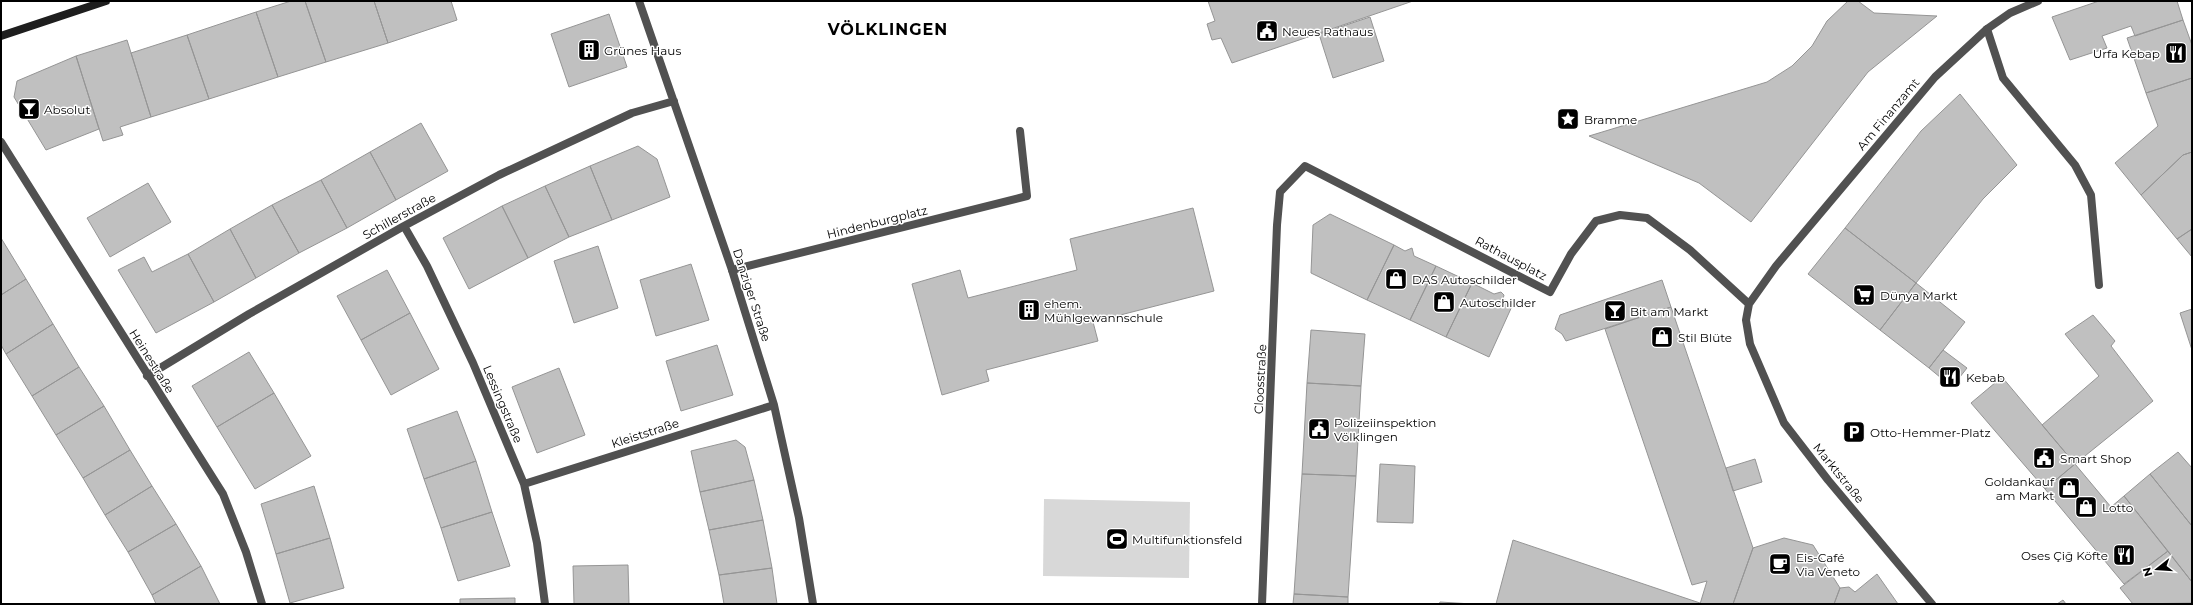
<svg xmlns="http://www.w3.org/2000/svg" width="2193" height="605" font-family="Montserrat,sans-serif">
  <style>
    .green { fill: #d8d8d8 }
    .building { fill: #c0c0c0; stroke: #959595 }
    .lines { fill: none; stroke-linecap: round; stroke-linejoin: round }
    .service { stroke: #515151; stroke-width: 8 }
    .minor { stroke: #515151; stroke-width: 8 }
    .secondary { stroke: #1e1e1e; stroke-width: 8 }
    .labels { text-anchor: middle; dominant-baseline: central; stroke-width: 3; stroke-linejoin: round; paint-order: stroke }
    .poi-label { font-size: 12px; fill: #000; stroke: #fff; text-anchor: start }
    .street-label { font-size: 12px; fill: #000; stroke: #fff }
    .district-label { font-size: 16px; font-weight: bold; letter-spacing: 1px; fill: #000; stroke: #fff }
  </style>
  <rect width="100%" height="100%" fill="#fff"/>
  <!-- green -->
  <path class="green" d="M1044,499l146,3 -1,76 -146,-2z"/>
  <!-- building -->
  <path class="building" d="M291,1h14l21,61 -48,15 -22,-65z
    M305,1h69l14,42 -62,19z
    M374,1h77l6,19 -69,23z
    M1208,1h205l-181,62 -11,-25 -9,2 -5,-16 8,-3z
    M1848,1h10l16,12 63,3 -69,56 -117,150 -52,-39 -110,-47 178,-54 25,-16 20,-20 15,-25z
    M2099,1h78l6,19 -48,16 -4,-10 -29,10 5,12 -37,12 -18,-43z
    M256,12l22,65 -69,22 -22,-64z
    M609,14l18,53 -58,20 -18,-53z
    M1370,17l14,44 -51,17 -14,-44z
    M2183,20l9,25v33l-46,15 -19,-55z
    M187,35l22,64 -58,18 -20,-64z
    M127,40l24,77 -31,10 3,8 -20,6 -27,-85z
    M76,56l23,73 -53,21 -32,-53 3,-16z
    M2192,78v74l-9,3 -42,40 -26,-32 43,-37 -12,-33z
    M1960,94l57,71 -34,34 -67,84 -71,-55 76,-97z
    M421,123l27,48 -52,29 -26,-48z
    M638,146l19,13 13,38 -58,23 -22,-54z
    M370,152l26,48 -49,28 -26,-48z
    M2192,152v77l-15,10 -36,-44 42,-40z
    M590,166l22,54 -43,17 -24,-51z
    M321,180l26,48 -48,25 -27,-48z
    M148,183l23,39 -61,35 -23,-39z
    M545,186l24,51 -41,21 -26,-52z
    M272,205l27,48 -43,25 -26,-49z
    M502,206l26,52 -59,31 -26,-51z
    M1193,208l21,83 -121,31 5,19 -112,29 3,11 -47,14 -30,-111 48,-14 8,28 109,-28 -7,-31z
    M1330,214l64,31 -27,55 -56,-27 2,-48z
    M1845,228l71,55 -36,47 -72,-56z
    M230,229l26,49 -42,24 -26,-48z
    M2192,229v28l-15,-18z
    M1,238l25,41 -25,16z
    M1394,245l11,6 7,-3 2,8 22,10 -26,54 -43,-20z
    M598,246l20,62 -44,15 -20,-62z
    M188,254l26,48 -58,31 -38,-63 26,-13 8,15z
    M691,264l18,56 -53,16 -16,-56z
    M1436,266l36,17 -26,54 -36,-17z
    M387,270l23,43 -49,27 -24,-44z
    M26,279l27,45 -47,30 -5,-9v-50z
    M1662,280l9,27 -105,34 -4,-7 -7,-5 5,-14z
    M1472,283l22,11 7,-2 3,3 -1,4 10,5 -24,53 -43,-20z
    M1916,283l49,39 -36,46 -49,-38z
    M1671,307l82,241 -20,56h-33l7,-23 -15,4 -87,-256z
    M2192,309v41l-12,-37z
    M410,313l29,56 -48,26 -30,-55z
    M2093,315l22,26 -4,5 42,55 -78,63 -33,-39 57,-49 -34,-42z
    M53,324l26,43 -47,29 -26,-42z
    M1311,330l54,4 -4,52 -54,-3z
    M717,345l16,50 -52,16 -15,-50z
    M1943,350l24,18 -15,19 -23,-19z
    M249,352l25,41 -57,34 -25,-41z
    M79,367l25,39 -48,29 -24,-39z
    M559,368l26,67 -48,18 -25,-66z
    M2002,377l73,87 -30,25 -74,-86z
    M1307,383l54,3 -5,90 -54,-2z
    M274,393l37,63 -56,33 -38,-62z
    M104,406l26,44 -47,28 -27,-43z
    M457,411l19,50 -52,18 -17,-50z
    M736,440l9,7 9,33 -54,12 -9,-41z
    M130,450l22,36 -47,29 -22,-37z
    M2178,452l14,16v58l-42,-52z
    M1755,459l7,23 -29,9 -7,-23z
    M476,461l16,51 -51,16 -17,-49z
    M1380,464l35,2 -2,57 -36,-1z
    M2075,464l36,43 13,-11 44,55 -44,33 -79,-95z
    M1302,474l54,2 -8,121 -54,-3z
    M2150,474l42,52v56l-68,-86z
    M754,480l9,40 -54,10 -9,-38z
    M152,486l24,38 -48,28 -23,-37z
    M314,486l16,52 -54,16 -15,-50z
    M492,512l18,54 -52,15 -17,-53z
    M763,520l9,48 -53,7 -10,-45z
    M176,524l25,42 -49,29 -24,-43z
    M330,538l14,50 -54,15 -14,-49z
    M1784,538l29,7 27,43 -6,16h-101l20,-56z
    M1513,540l187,63v1h-204z
    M2168,551l24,31v21l-59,1 -13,-16z
    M628,565l1,39h-55l-1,-38z
    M201,566l19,38h-64l-4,-9z
    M772,568l5,36h-53l-5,-29z
    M1877,574l21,30h-64l6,-16 9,-1 6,5z
    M1294,594l54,3v7h-55z
    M515,598v6h-55v-5z
    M2063,600l3,4h-9z
    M1440,602l32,2h-33z"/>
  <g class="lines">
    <!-- service -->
    <path class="service" d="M1987,29l16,49 72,87 16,30 8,90
      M732,270l295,-74 -7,-65"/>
    <!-- minor -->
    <path class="minor" d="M639,1l93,269 42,135 25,113 14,86
      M1,142l222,352 23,58 16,52
      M404,226l23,40 46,97 51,121 13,59 8,61
      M147,376l102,-62 155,-88 95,-51 133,-62 42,-12
      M524,484l250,-79
      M1262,604l15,-379 3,-33 25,-26 245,126 21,-38 25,-33 24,-6 27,3 43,32 59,54
      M1932,604l-104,-124 -44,-57 -34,-79 -4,-24 3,-16 27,-38 159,-189 52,-48 23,-16 28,-12"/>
    <!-- secondary -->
    <path class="secondary" d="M1,36l105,-35"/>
  </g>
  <!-- icons -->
  <defs>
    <g id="civic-square" transform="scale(1.15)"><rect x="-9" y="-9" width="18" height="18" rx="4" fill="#000" stroke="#fff"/><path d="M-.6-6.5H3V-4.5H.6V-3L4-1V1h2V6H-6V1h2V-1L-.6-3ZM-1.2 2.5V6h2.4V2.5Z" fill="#fff"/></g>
    <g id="building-square" transform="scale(1.15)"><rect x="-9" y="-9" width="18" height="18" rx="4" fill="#000" stroke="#fff"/><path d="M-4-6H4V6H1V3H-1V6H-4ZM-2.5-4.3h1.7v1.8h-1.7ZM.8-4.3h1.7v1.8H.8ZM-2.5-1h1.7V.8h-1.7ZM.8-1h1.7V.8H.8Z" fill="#fff"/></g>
    <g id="restaurant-square" transform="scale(1.15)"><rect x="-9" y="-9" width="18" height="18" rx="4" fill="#000" stroke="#fff"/><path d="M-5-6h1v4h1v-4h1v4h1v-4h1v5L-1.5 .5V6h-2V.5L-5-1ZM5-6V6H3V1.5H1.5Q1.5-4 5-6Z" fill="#fff"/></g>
    <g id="bar-square" transform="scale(1.15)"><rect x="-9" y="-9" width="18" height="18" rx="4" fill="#000" stroke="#fff"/><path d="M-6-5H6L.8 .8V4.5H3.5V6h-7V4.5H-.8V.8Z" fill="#fff"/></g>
    <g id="sight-square" transform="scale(1.15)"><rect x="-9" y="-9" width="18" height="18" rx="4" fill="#000" stroke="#fff"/><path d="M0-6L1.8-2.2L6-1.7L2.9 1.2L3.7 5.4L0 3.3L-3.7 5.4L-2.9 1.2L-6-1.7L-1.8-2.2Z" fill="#fff"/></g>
    <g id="shop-square" transform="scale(1.15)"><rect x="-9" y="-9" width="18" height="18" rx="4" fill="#000" stroke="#fff"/><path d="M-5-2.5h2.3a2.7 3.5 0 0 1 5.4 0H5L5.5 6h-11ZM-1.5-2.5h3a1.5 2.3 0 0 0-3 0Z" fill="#fff"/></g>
    <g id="supermarket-square" transform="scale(1.15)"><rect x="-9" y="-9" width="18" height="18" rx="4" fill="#000" stroke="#fff"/><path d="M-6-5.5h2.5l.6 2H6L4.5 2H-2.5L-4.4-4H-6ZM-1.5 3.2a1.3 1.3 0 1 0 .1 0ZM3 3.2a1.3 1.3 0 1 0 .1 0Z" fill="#fff"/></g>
    <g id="parking-square" transform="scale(1.15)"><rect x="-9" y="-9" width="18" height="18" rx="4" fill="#000" stroke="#fff"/><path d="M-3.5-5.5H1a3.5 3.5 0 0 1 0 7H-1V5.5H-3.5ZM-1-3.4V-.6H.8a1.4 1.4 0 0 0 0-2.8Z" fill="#fff"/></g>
    <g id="stadium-square" transform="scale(1.15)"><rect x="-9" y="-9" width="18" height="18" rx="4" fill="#000" stroke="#fff"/><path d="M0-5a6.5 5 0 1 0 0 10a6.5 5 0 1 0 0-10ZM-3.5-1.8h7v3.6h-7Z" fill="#fff"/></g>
    <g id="cafe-square" transform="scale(1.15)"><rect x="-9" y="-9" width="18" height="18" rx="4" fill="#000" stroke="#fff"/><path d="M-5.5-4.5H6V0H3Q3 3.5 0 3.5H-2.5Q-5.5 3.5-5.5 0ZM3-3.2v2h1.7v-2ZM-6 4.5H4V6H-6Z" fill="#fff"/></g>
  </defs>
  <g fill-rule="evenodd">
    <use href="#civic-square" x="1267" y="31"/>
    <use href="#building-square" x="589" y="50"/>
    <use href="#restaurant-square" x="2176" y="53"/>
    <use href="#bar-square" x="29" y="109"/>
    <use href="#sight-square" x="1568" y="119"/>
    <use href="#shop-square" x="1396" y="279"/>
    <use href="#supermarket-square" x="1864" y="295"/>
    <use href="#shop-square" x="1444" y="302"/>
    <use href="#building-square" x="1029" y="310"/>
    <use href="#bar-square" x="1615" y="311"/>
    <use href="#shop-square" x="1662" y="337"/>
    <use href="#restaurant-square" x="1950" y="377"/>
    <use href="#civic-square" x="1319" y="429"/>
    <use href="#parking-square" x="1854" y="432"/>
    <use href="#civic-square" x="2044" y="458"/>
    <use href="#shop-square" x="2069" y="488"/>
    <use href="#shop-square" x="2086" y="507"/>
    <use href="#stadium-square" x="1117" y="539"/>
    <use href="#restaurant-square" x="2124" y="555"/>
    <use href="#cafe-square" x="1780" y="564"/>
  </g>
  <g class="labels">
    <!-- poi labels -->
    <g class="poi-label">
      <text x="1282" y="31">Neues Rathaus</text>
      <text x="604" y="50">Grünes Haus</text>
      <text x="2160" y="53" text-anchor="end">Urfa Kebap</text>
      <text x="44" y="109">Absolut</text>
      <text x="1584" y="119">Bramme</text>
      <text x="1412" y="279">DAS Autoschilder</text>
      <text x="1880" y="295">Dünya Markt</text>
      <text x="1460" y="302">Autoschilder</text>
      <text x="1044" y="303">ehem.<tspan x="1044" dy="14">Mühlgewannschule</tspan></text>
      <text x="1630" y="311">Bit am Markt</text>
      <text x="1678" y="337">Stil Blüte</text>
      <text x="1966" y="377">Kebab</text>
      <text x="1334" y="422">Polizeiinspektion<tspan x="1334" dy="14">Völklingen</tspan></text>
      <text x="1870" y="432">Otto-Hemmer-Platz</text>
      <text x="2060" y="458">Smart Shop</text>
      <text x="2054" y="481" text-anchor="end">Goldankauf<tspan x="2054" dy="14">am Markt</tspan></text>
      <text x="2102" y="507">Lotto</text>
      <text x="1132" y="539">Multifunktionsfeld</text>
      <text x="2108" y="555" text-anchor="end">Oses Çiğ Köfte</text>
      <text x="1796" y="557">Eis-Café<tspan x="1796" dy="14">Via Veneto</tspan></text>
    </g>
    <!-- street labels -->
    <g class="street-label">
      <text transform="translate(1888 114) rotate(-50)">Am Finanzamt</text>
      <text transform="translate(399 216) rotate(-29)">Schillerstraße</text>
      <text transform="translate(877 222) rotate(-14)">Hindenburgplatz</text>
      <text transform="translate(1511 258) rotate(28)">Rathausplatz</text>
      <text transform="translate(752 295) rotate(72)">Danziger Straße</text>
      <text transform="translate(152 361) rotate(58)">Heinestraße</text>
      <text transform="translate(1260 379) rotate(-87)">Cloosstraße</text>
      <text transform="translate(503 404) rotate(67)">Lessingstraße</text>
      <text transform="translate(645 433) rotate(-18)">Kleiststraße</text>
      <text transform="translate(1839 473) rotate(51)">Marktstraße</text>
    </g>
    <!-- district labels -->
    <g class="district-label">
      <text x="888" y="29">VÖLKLINGEN</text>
    </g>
  </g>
  <!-- border -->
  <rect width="2193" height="605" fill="none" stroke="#000000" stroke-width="4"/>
  <!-- north arrow -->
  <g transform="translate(2157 569) rotate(253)" stroke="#ffffff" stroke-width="3" paint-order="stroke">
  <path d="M0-3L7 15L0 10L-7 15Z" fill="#000000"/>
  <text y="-6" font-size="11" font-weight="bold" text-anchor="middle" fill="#000000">N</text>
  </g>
</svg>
